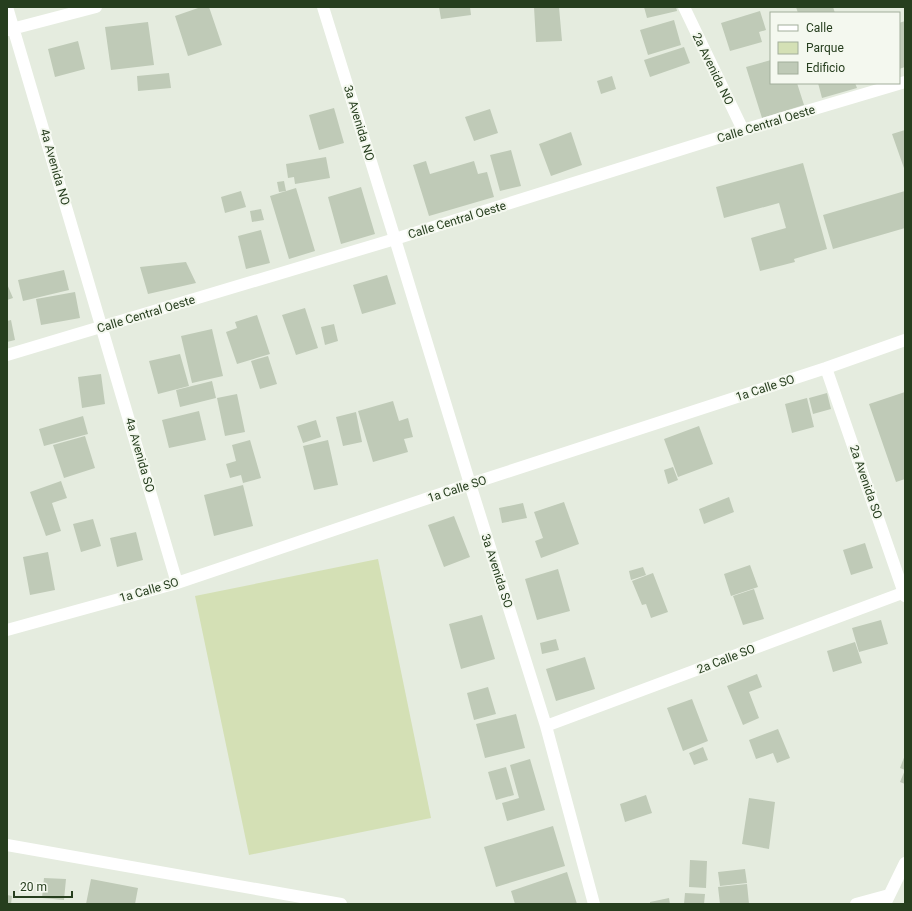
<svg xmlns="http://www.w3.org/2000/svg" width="912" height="911" font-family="Roboto,sans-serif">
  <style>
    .green { fill: #d4e0b5 }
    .building { fill: #bfcab7 }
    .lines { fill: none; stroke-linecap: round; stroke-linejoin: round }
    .minor { stroke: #fff; stroke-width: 12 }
    .labels { text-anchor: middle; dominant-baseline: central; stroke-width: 4; stroke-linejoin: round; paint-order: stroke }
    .street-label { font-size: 12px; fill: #263e1e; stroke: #f4f8ef }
  </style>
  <rect width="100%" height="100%" fill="#e5ecdf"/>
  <!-- green -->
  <path class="green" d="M378,559l53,259 -182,37 -54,-259z"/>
  <!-- building -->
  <path class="building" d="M201,7h8l13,38 -34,11 -13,-40z
    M439,7h31l1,8 -30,4z
    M534,7h25l3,34 -26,1z
    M644,7h32l1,4 -30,7z
    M796,7h37l2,6h-37z
    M760,11l6,19 -7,2 3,10 -32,9 -9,-28z
    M674,20l7,25 -33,10 -8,-25z
    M905,21v46l-6,2v-46z
    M148,22l6,43 -43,5 -6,-43z
    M78,41l7,28 -30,8 -7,-28z
    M684,47l6,16 -40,14 -6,-17z
    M771,60v23h26l7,22 -42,13 -16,-51z
    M169,73l2,15 -33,3 -1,-15z
    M612,76l4,13 -15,5 -4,-13z
    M818,83h37l2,5 -35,10z
    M334,108l10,35 -25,7 -10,-35z
    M490,109l8,24 -24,8 -9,-24z
    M905,130v41l-13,-37z
    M571,132l11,33 -31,11 -12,-32z
    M511,150l10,36 -21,5 -10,-36z
    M326,157l4,21 -35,6 -1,-7 -6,1 -2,-14z
    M426,161l4,13 44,-13 4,13 9,-2 7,25 -65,19 -16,-51z
    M803,163l24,86 -33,10 1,3 -35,9 -9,-33 35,-10 -7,-25 -55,15 -8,-31z
    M284,181l2,10 -7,1 -2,-10z
    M361,187l14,47 -34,10 -13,-47z
    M296,188l19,63 -26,8 -19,-63z
    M241,191l5,16 -21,6 -4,-16z
    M905,191v37l-72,21 -10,-34z
    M261,209l3,11 -12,2 -2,-11z
    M261,230l9,33 -24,6 -8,-33z
    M186,262l10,21 -48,11 -8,-27z
    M64,270l5,20 -46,11 -5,-21z
    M387,275l9,29 -34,10 -9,-29z
    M7,284l6,14 -6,2z
    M75,292l5,26 -39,7 -5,-26z
    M305,308l13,40 -22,7 -14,-40z
    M257,315l13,39 -33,10 -11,-32 11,-4 -2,-6z
    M11,320l4,20 -8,2v-21z
    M334,324l4,17 -13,4 -4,-18z
    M212,329l11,47 -31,7 -11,-47z
    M180,354l9,32 -31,8 -9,-33z
    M268,356l9,28 -17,5 -9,-28z
    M101,374l4,30 -23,4 -4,-31z
    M212,381l4,17 -36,9 -4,-17z
    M905,392v87l-9,3 -27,-78z
    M827,393l4,16 -18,5 -4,-16z
    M237,394l8,38 -20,4 -8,-38z
    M807,398l7,29 -22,6 -7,-29z
    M393,401l6,20 9,-3 5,19 -9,2 4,13 -35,10 -15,-51z
    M199,411l7,29 -37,8 -7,-28z
    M356,412l6,30 -19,4 -7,-29z
    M83,416l5,18 -44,12 -5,-17z
    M316,420l5,17 -18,6 -6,-17z
    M699,426l14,38 -35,13 -14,-38z
    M85,436l10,32 -31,10 -11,-33z
    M250,440l11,38 -18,5 -2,-8 -11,3 -4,-14 10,-3 -4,-16z
    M328,440l10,45 -24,5 -11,-44z
    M673,467l5,13 -10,4 -4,-14z
    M61,481l6,17 -15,5 9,28 -15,5 -16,-44z
    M243,485l10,41 -39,10 -10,-41z
    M729,497l5,15 -30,12 -5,-15z
    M564,502l15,42 -38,14 -6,-17 8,-3 -9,-26z
    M523,503l4,15 -25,5 -3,-15z
    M454,516l16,41 -26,10 -16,-42z
    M93,519l8,27 -20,6 -8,-28z
    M136,532l7,28 -26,7 -7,-29z
    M865,543l8,25 -22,7 -8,-25z
    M48,552l7,38 -25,5 -7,-38z
    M750,565l8,22 -27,9 -7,-22z
    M643,567l3,8 -15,5 -2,-9z
    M558,569l12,42 -33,9 -12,-41z
    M653,573l15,39 -17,6 -5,-14 -4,1 -10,-24z
    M754,589l10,30 -21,6 -10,-29z
    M482,615l13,44 -34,10 -12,-45z
    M881,620l7,24 -29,8 -7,-24z
    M556,639l3,11 -17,4 -2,-11z
    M855,642l7,21 -29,9 -6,-21z
    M585,657l10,32 -39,12 -10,-32z
    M757,674l5,13 -13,5 10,26 -16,7 -16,-39z
    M488,687l8,27 -22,6 -7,-27z
    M692,699l16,42 -25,10 -16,-43z
    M516,714l9,34 -40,10 -9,-34z
    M778,729l12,29 -13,5 -4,-10 -17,6 -7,-19z
    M703,747l5,13 -14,5 -5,-12z
    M905,755v29l-5,-2 5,-12 -5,-2z
    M530,759l15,51 -38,11 -5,-18 17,-5 -9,-33z
    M506,767l8,28 -18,5 -8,-28z
    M646,795l6,18 -27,9 -5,-18z
    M749,798l26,4 -6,47 -27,-5z
    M553,826l12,40 -69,21 -12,-40z
    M690,860l17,1 -1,27 -17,-1z
    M745,869l2,14 -27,3 -2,-14z
    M567,872l10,32h-62l-4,-13z
    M44,878l22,1 -2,21 -22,-2z
    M91,879l47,9 -3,16h-49z
    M747,884l2,20h-29l-2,-17z
    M685,893l20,1 -1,10h-20z
    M7,895l5,1 -1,8h-4z
    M669,898l1,6h-20v-2z"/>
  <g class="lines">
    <!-- minor -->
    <path class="minor" d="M7,7l170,576
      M323,7l72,232 75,245 76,242 48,178
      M684,7l59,123
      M8,30l88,-23
      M7,355l388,-116 348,-109 162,-48
      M826,368l79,228
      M7,630l170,-47 293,-99 356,-116 79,-28
      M546,726l359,-134
      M7,845l334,59
      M856,904l33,-9
      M885,904l20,-41"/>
  </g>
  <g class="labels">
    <!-- street labels -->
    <g class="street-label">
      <text transform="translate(713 69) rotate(64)">2a Avenida NO</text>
      <text transform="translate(359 123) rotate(73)">3a Avenida NO</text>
      <text transform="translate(766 124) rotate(-17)">Calle Central Oeste</text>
      <text transform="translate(55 167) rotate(74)">4a Avenida NO</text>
      <text transform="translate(457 220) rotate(-17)">Calle Central Oeste</text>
      <text transform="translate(146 314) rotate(-17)">Calle Central Oeste</text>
      <text transform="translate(765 388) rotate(-18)">1a Calle SO</text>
      <text transform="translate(140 455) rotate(74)">4a Avenida SO</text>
      <text transform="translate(866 482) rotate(71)">2a Avenida SO</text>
      <text transform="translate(457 489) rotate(-18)">1a Calle SO</text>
      <text transform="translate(497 571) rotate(72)">3a Avenida SO</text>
      <text transform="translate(149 590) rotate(-16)">1a Calle SO</text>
      <text transform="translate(726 659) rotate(-21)">2a Calle SO</text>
    </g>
  </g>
  <!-- border -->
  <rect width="912" height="911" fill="none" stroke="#263e1e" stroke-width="16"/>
  <!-- legend -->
  <rect x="770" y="12" width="130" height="72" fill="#f4f8ef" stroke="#a2ae9b"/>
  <rect x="778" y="25" width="20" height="6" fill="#ffffff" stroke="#a2ae9b"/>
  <text x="806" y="32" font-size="12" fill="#263e1e">Calle</text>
  <rect x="778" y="42" width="20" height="12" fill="#d4e0b5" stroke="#a2ae9b"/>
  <text x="806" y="52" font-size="12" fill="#263e1e">Parque</text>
  <rect x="778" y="62" width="20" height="12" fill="#bfcab7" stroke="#a2ae9b"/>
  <text x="806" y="72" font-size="12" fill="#263e1e">Edificio</text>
  <!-- scale -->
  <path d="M14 891v6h58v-6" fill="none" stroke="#263e1e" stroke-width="2"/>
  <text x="20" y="891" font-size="12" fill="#263e1e" stroke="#f4f8ef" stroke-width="3" paint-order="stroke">20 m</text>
</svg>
